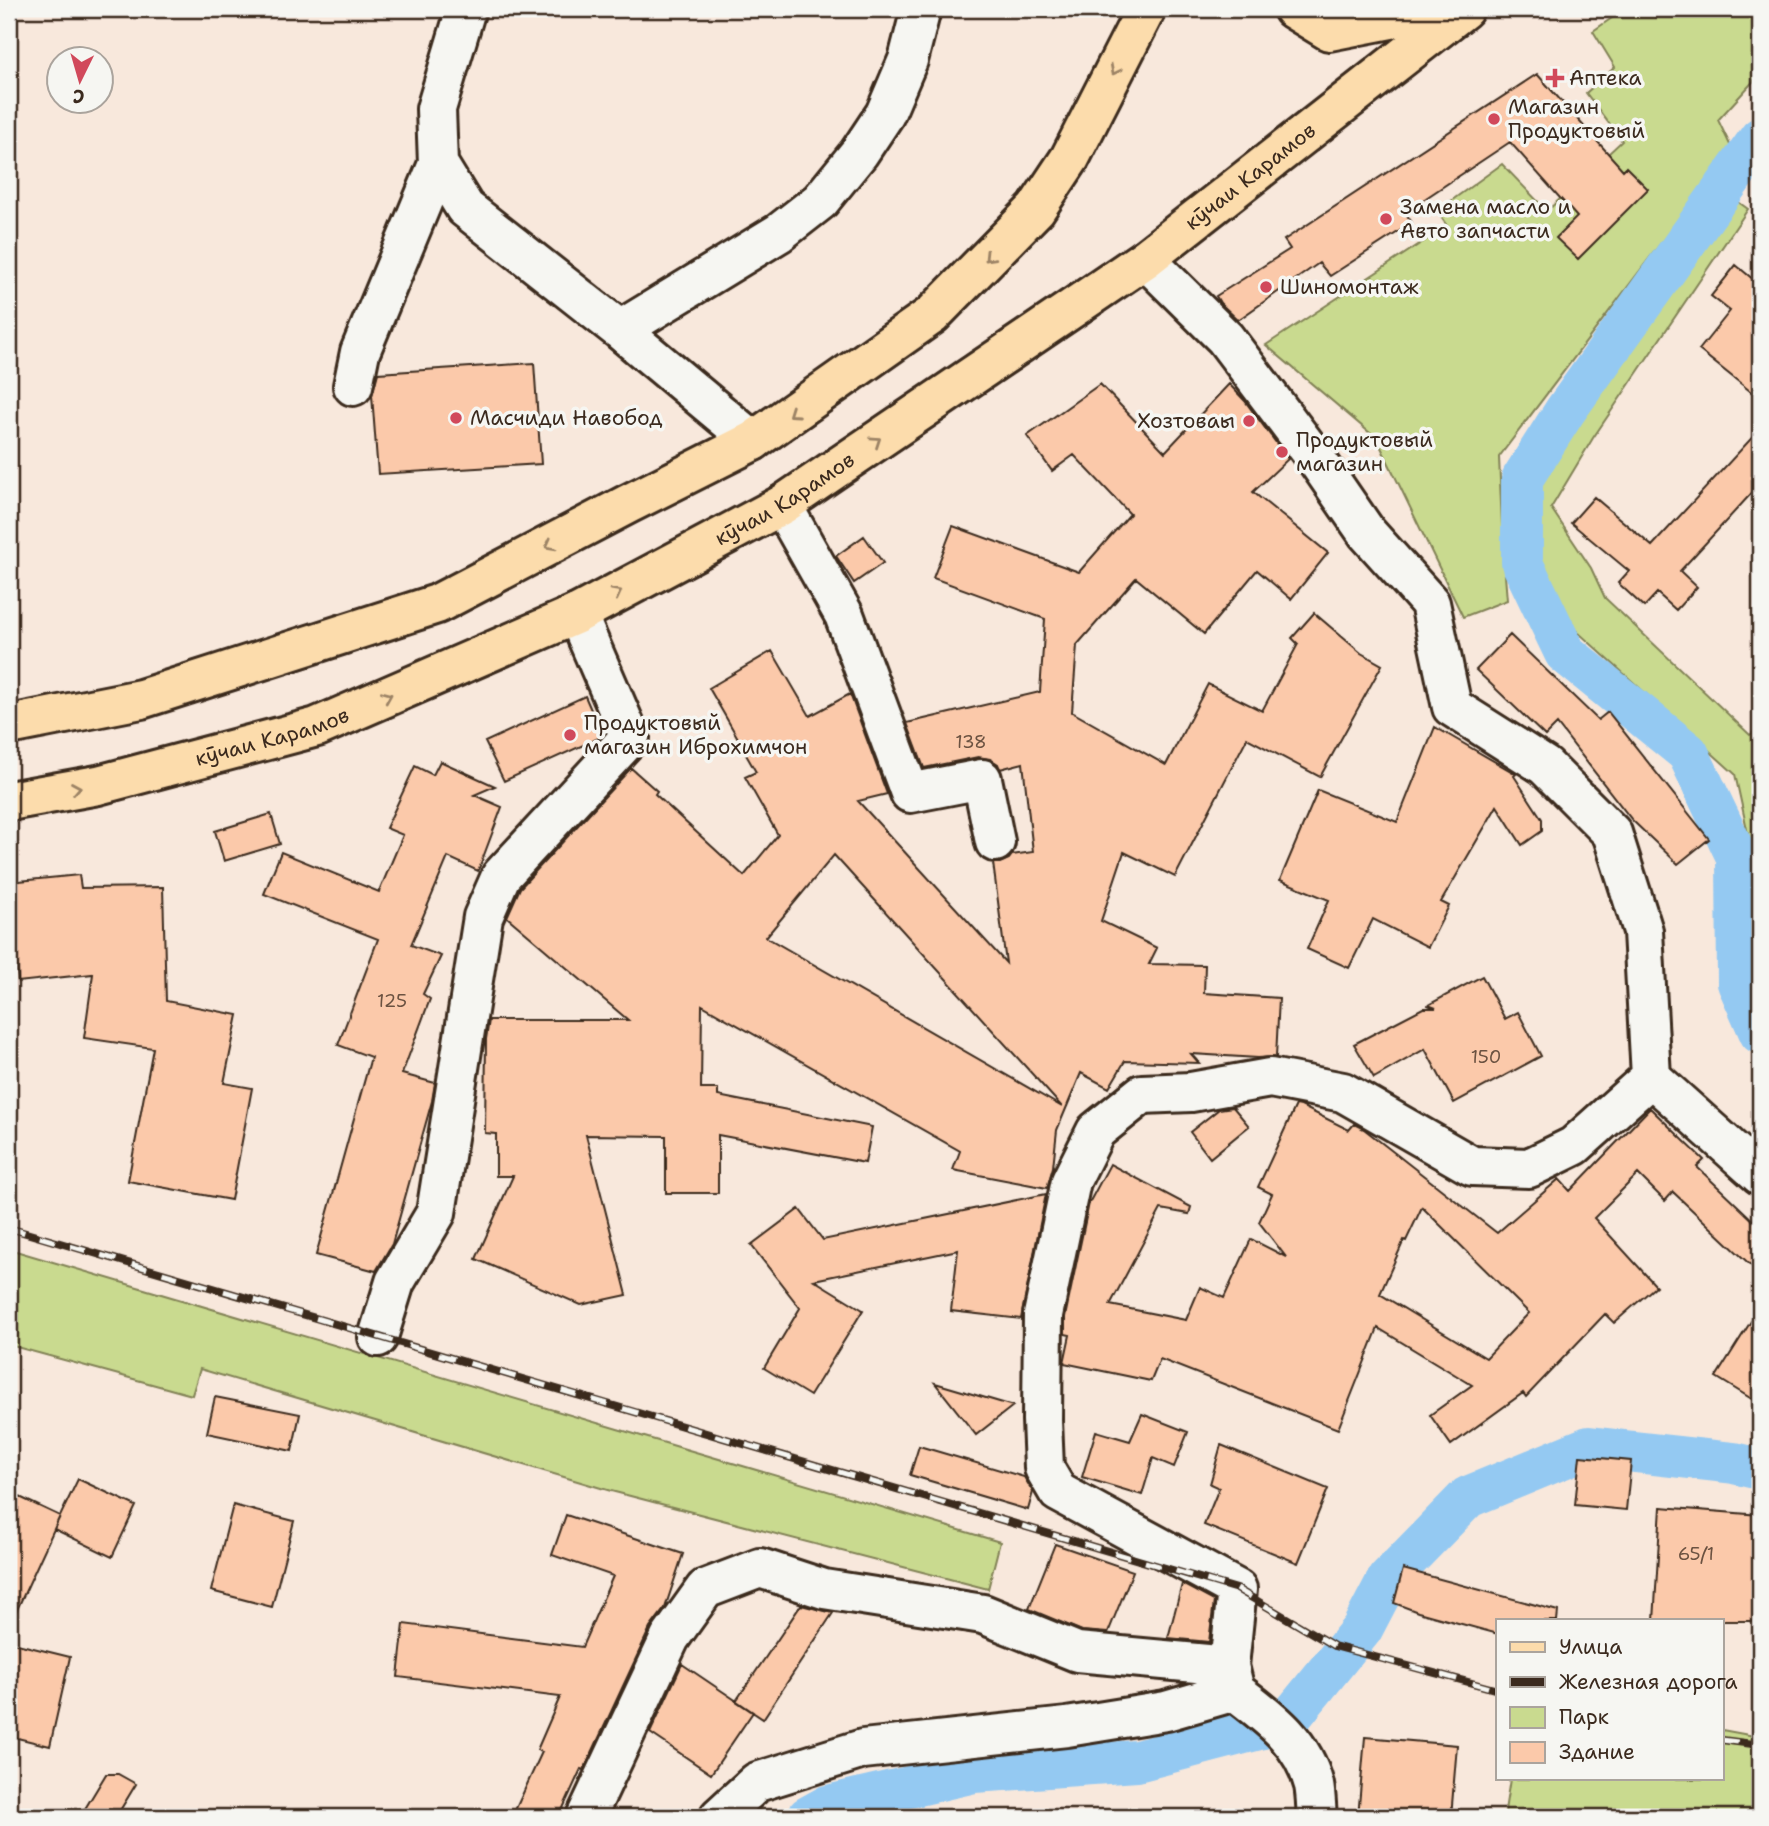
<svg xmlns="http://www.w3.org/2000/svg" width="1769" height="1826" font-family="'Shantell Sans',sans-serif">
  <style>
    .green { fill: #c9da8f; stroke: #828256; stroke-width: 2 }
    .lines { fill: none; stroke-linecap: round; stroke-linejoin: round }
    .canal { stroke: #94c9f2; stroke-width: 42 }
    .building { fill: #fbc9aa; stroke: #3b2a1e; stroke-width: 2; fill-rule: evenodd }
    .minor-casing { stroke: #3b2a1e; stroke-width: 44 }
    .major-casing { stroke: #3b2a1e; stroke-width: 44 }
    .minor { stroke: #f6f6f2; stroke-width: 38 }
    .major { stroke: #fcdcac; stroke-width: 38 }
    .rail-casing { stroke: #3b2a1e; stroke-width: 8 }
    .rail { stroke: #f6f6f2; stroke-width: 5; stroke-dasharray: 16; stroke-linecap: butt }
    .oneway { stroke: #9c8365 }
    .poi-dot { fill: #d1495b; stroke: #f6f6f2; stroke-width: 2.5 }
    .labels { text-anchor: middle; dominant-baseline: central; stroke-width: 7; stroke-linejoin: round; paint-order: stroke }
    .number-label { font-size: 18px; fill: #6b5241 }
    .poi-label { font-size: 21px; fill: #3b2a1e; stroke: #f6f6f2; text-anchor: start }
    .street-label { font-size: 21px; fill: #3b2a1e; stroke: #f6f6f2 }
  </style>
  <rect width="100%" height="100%" fill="#f8e8dc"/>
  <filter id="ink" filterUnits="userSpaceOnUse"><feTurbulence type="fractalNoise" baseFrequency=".0143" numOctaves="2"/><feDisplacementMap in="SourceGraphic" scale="14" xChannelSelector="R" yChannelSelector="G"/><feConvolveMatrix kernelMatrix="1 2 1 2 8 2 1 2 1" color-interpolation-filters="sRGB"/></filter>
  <g filter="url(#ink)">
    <!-- green -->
    <path class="green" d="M1625,9h135v65l-42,46 14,29 -233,308 4,94 4,49 -44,17 -86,-178 -111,-94 181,-119 -10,-15 65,-47 45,47 75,-70 -36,-48 29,-26 -22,-36z
      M1730,196l18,13 -155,229 -42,70 40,60 14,30 145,137 10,-8v162l-25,-115 -165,-149 -31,-65 -6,-73 114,-174z
      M9,1249l991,293 -12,47 -377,-98 -411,-122 -8,26 -183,-50z
      M1722,1730l38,7v80h-256l6,-38h212z"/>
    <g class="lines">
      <!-- canal -->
      <path class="canal" d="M1760,138l-195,273 -43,68v84l43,90 123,100 49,104 1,126 22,50
        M1294,1713l68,-84 26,-50 80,-82 121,-50 145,16 26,6
        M808,1817l20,-11 146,-34 163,-11 130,-34"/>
    </g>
    <!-- building -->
    <path class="building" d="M1537,74l86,96 3,-3 22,22 -70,70 -22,-21 21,-21 -67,-75 -105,70 7,11 -82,53 -11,-13 -81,57 -18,-17 -4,-7 74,-47 -6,-9z
      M1736,265l18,15 6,-8v127l-61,-49 31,-39 -19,-15z
      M534,363l7,101 -163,10 -6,-79 6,-22z
      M1100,384l65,68 64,-68 16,17 43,58 -35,33 75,61 -37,46 -34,-29 -53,64 -68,-56 -59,67 -5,67 94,53 42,-81 54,27 36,-67 -6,-6 22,-25 47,40 21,12 -62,112 -73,-39 -72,139 -51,-25 -23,69 56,27 -8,16 56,1 -1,28 75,5 -3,59 -18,1 -67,-4 8,9 -74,-2 -16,27 -28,-15 -24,57 -4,37 -6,21 -94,-18 7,-19 -258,-146 -1,84h17v7l154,31 -7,36 -147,-28v58h-52v-57l-80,-1 41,160 -46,10 -105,-46 37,-83h-17v-42l-11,-1 1,-94 3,-19h139l-121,-103 13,-29 111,-120 26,23 -2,3 89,82 34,-41 -33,-58 11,-5 -11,-19 1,-1 -37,-64 63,-37 38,65 40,-22 37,100 -29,7 148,162 -13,-100h7l9,-4 3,-4 21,-3 -10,-89 -23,6 -2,-5 -8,-5 -12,-2 -54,11 -17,-45 133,-31 5,-73 -112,-41 20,-52 126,46 51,-58 -56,-59 -22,16 -25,-35zM834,855l228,252 -296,-170z
      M1760,429v55l-80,87 17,16 -21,23 -19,-17 -13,14 -26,-24 11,-12 -58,-48 23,-26 58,49z
      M864,536l19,27 -29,20 -18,-27z
      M1510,635l88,85 10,-8 101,127 -31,25 -46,-44 -75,-96 -12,12 -69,-66z
      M585,696l17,39 -3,3 -95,43 -19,-39z
      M1435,727l81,47 -2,2 28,43v12l-20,14 -25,-39 -56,96 8,4 -21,41 -55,-28 -24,49 -42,-19 22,-49 -49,-20 38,-90 79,32z
      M440,761l55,25 -21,9 28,12 -24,64 -30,-14 -37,88 30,11 -18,38 7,5 -28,75 33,9 -3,18 -40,143 -16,27 -60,-16 55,-198 -33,-12 40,-106 -114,-45 17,-42 98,40 24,-57 -17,-7 29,-62 18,9z
      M271,814l9,30 -56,17 -9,-30z
      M79,875l2,13 82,-1 3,114 72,14 -14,68 28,5 -21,112 -103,-19 25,-133 -69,-10 9,-64 -75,8 -3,-35h-6v-65z
      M1482,976l23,43 13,-7 23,44 -87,47 -29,-54 -51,29 -20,-34 69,-36h13l-8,-3z
      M1296,1105l5,1 48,24 5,-6 10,5 133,104 62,-54 11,12 80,-83 54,52 -7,7 63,60v47l-87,-82 -8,9 -27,-27 -44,44 62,68 -42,37 -9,-9 -79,83 -3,-4 -72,52 -21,-30 42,-30 -94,-57 -40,101 -178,-70 -9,22 -87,-18 6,-28 -5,-1v-17l24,-114 21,-39 81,43 -2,7 -28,-5 -51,96 76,15 14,-33 24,11 27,-59 35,18 -27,-35 13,-28 -14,-7zM1422,1207l107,106 -43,45 -106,-64 24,-54 2,1z
      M1233,1107l16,19 -39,32 -20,-26 29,-23z
      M1046,1194l-25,125 -70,-8 7,-61 -144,30 49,30 -53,86 -46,-28 36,-60 -49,-63 48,-36 24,31z
      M1760,1307v97l-44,-27z
      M935,1383l78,23 -37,29z
      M215,1397l85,17 -8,37 -85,-18z
      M1142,1414l46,18 -14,35 -21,-9 -11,37 -60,-18 14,-46 34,10z
      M1221,1445l107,44 -30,74 -94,-38 15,-37 -9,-4z
      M919,1446l105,31 9,15 -5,18 -118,-35z
      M1580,1456l51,5 -5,49 -51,-5z
      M78,1479l58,27 -24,51 -58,-28z
      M9,1492l51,24 -51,111z
      M233,1505l61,16 -22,86 -61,-16z
      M1661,1507l99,8v106h-106z
      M566,1515l117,39 -18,54 -15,20 -66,142 -3,-1 -22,48h-47l30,-65 -5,-2 23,-53 -162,-20 6,-53 178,23 31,-71 -61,-21z
      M1055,1544l78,27 -25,62 -26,-2 -53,-22z
      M1403,1569l155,42 -1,10h-59v13l-80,-22 -24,-9z
      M1182,1584l32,17 -5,41 -41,-4z
      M801,1605l32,8 -70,106 -27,-18z
      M9,1642l61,15 -20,89 -41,-10z
      M682,1664l71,48 -42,62 -61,-41z
      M1365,1737l92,8 -6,72h-93z
      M106,1774h12l18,10 -20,33h-36z"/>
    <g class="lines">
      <!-- minor casing -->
      <g class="minor-casing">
        <path id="minor" d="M466,9l-30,100 2,55 27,44 155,122 133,111
          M1145,259l80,79 91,121 51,74 63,70 22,104 93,59 67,67 31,98 8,146 109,98
          M620,330l159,-97 41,-32 39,-48 26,-39 23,-54 13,-51
          M353,386l7,-34 78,-188
          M782,505l62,110 66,178 72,-14 13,63
          M378,1337l17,-55 41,-69 47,-296 18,-41 129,-139 -53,-123
          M586,1817l84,-179 35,-49 55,-21 64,21 159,25 94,38 152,14
          M719,1817l38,-35 106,-33 204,-22 99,-16 69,-20
          M1317,1817c-1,-10 -1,-22 -3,-32 -12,-45 -44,-67 -79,-94l-6,-25 8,-77 -179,-97 -14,-24 -2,-48 1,-105 28,-134 25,-50 46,-37 49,-2 79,-14 73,14 129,74 57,2 45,-22 77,-69"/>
      </g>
      <!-- major casing -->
      <g class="major-casing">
        <g id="major">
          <path d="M1293,9l36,22 82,-16 15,-6"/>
          <path d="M9,725l132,-26 296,-95 191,-100 125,-63 179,-126 104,-106 34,-51 76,-149"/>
          <path id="s1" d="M9,801l89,-16 219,-58 260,-113 205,-109 363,-246 319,-250"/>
        </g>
      </g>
      <!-- minor -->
      <use href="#minor" class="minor"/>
      <!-- major -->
      <use href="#major" class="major"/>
      <!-- rail casing -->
      <g class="rail-casing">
        <path id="rail" d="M9,1228l1228,361 97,57 164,44
          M1722,1740l38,5"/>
      </g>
      <!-- rail -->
      <use href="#rail" class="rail"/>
    </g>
    <!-- one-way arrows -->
    <defs><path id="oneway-chevron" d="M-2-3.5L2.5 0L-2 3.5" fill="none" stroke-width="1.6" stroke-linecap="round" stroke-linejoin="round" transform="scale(1.75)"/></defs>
    <g class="oneway">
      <use href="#oneway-chevron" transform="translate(1115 70) rotate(117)"/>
      <use href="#oneway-chevron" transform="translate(989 257) rotate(134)"/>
      <use href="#oneway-chevron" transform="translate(793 413) rotate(145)"/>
      <use href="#oneway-chevron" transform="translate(876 441) rotate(-34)"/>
      <use href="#oneway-chevron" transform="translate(550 545) rotate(152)"/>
      <use href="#oneway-chevron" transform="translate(617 593) rotate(-28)"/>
      <use href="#oneway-chevron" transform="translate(387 696) rotate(-23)"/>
      <use href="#oneway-chevron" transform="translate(76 788) rotate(-10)"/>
    </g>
  </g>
  <!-- markers -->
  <g class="poi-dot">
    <path d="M1551.5 67.5h7v7h7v7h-7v7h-7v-7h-7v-7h7z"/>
    <circle cx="1494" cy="119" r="7"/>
    <circle cx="1386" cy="219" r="7"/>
    <circle cx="1266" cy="287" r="7"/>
    <circle cx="456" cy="418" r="7"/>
    <circle cx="1249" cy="421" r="7"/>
    <circle cx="1282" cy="452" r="7"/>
    <circle cx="570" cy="735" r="7"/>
  </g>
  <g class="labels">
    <!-- number labels -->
    <g class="number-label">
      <text x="971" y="742">138</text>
      <text x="392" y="1001">125</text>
      <text x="1486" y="1057">150</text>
      <text x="1696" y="1554">65/1</text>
    </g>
    <!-- poi labels -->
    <g class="poi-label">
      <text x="1569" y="78">Аптека</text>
      <text x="1508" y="107">Магазин<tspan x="1508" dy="24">Продуктовый</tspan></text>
      <text x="1400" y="207">Замена масло и<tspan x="1400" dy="24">Авто запчасти</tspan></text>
      <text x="1280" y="287">Шиномонтаж</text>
      <text x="470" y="418">Масчиди Навобод</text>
      <text x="1235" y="421" text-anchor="end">Хозтоваы</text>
      <text x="1296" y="440">Продуктовый<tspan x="1296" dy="24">магазин</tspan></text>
      <text x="584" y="723">Продуктовый<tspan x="584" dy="24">магазин Иброхимчон</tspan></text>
    </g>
    <!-- street labels -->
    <g class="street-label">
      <text stroke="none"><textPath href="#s1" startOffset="1405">кӯчаи Карамов</textPath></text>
      <text stroke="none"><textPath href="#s1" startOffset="838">кӯчаи Карамов</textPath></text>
      <text stroke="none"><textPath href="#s1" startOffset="271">кӯчаи Карамов</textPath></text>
    </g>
  </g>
  <!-- margin -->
  <rect width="1769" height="1826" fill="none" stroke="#f6f6f2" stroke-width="35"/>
  <rect x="18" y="18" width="1734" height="1791" fill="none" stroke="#3b2a1e" stroke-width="2.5" filter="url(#ink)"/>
  <!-- legend -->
  <rect x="1496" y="1619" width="228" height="161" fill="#f6f6f2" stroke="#aba49d" stroke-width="2"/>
  <rect x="1510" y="1642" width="35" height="10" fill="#fcdcac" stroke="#aba49d" stroke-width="2"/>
  <text x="1559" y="1654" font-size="21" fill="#3b2a1e">Улица</text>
  <rect x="1510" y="1677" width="35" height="10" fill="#3b2a1e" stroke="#aba49d" stroke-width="2"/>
  <text x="1559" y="1689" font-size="21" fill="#3b2a1e">Железная дорога</text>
  <rect x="1510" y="1707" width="35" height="21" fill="#c9da8f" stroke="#aba49d" stroke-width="2"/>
  <text x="1559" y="1724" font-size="21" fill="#3b2a1e">Парк</text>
  <rect x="1510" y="1742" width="35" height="21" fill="#fbc9aa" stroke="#aba49d" stroke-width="2"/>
  <text x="1559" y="1759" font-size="21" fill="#3b2a1e">Здание</text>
  <!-- north arrow -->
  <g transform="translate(80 80) rotate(185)"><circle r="33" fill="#f6f6f2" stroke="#aba49d" stroke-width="2"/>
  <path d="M0-5L12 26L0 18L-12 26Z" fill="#d1495b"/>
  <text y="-10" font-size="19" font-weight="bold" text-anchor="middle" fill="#3b2a1e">С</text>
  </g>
</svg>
